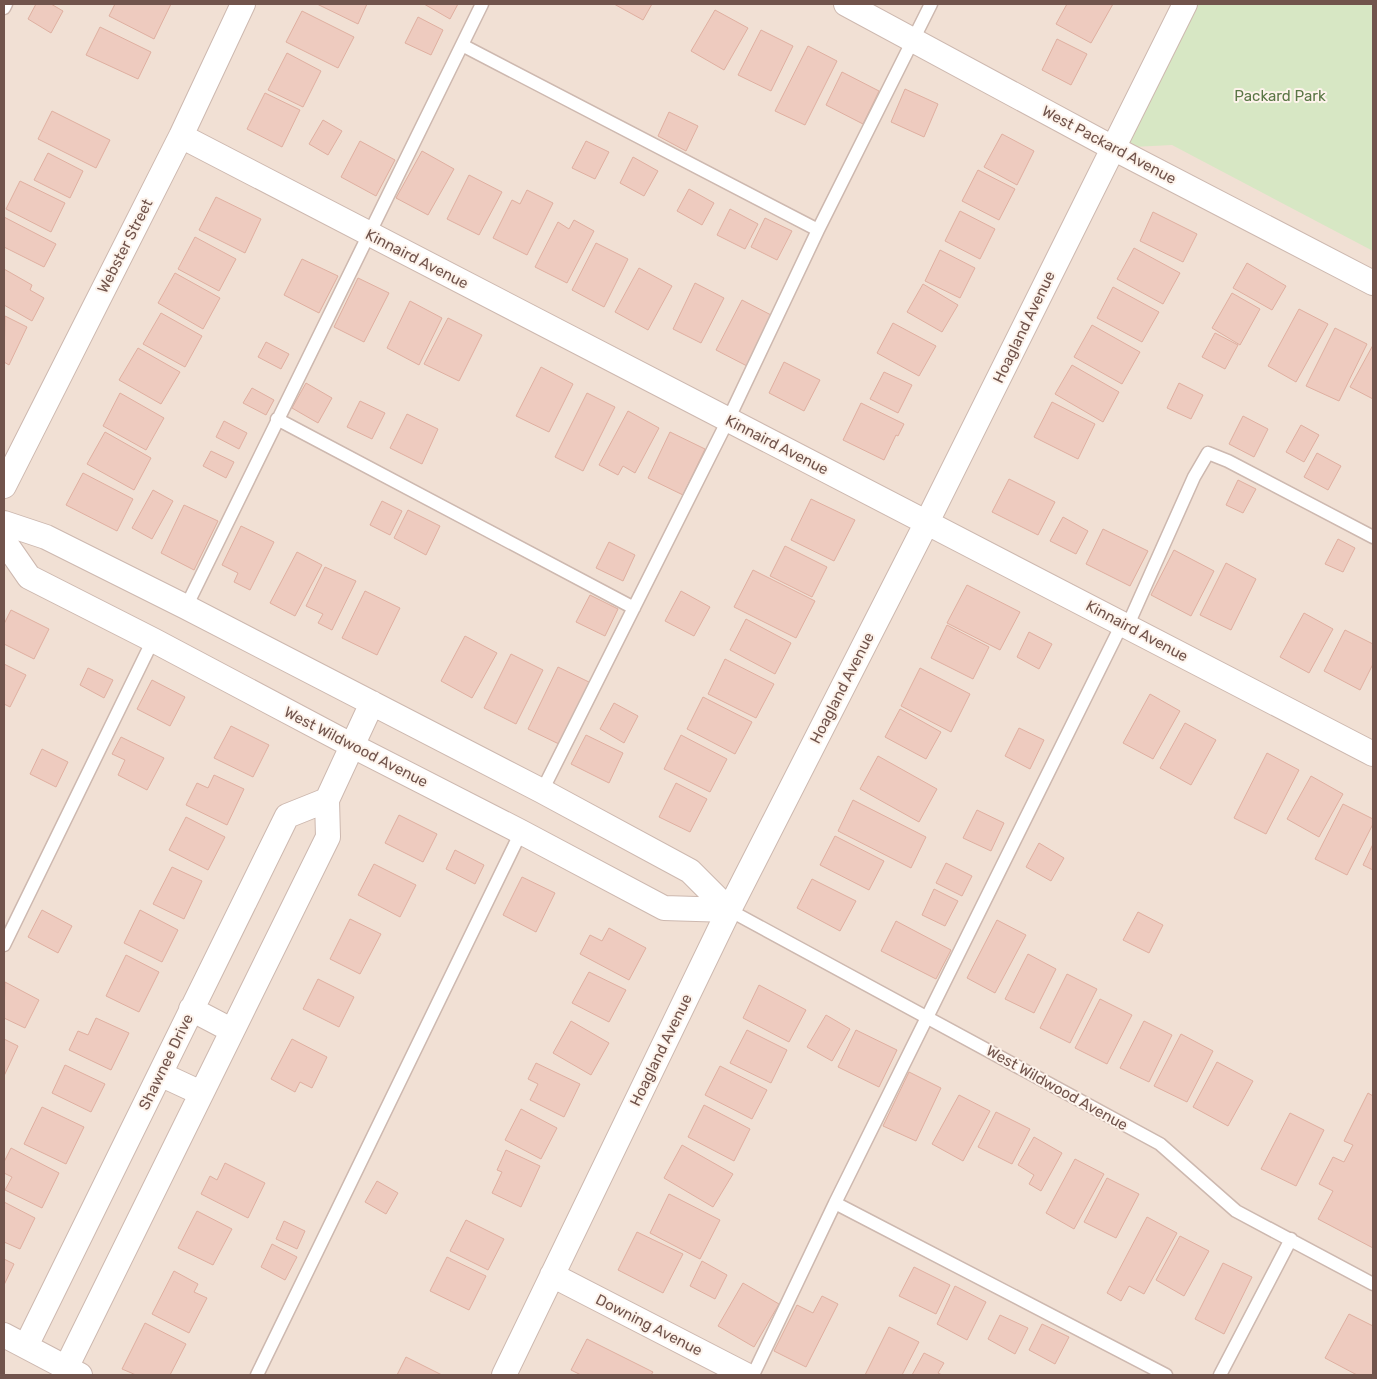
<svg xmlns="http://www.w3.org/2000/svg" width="1377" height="1379" font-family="Rubik,sans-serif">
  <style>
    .residential { fill: #f1e0d4 }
    .green { fill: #d7e7c4 }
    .building { fill: #eecbbf; stroke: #dfafa0 }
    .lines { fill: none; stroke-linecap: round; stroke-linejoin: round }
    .service-casing { stroke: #cdb8af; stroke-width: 15 }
    .minor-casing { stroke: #cdb8af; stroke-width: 26 }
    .service { stroke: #fff; stroke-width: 12 }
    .minor { stroke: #fff; stroke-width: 24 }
    .labels { text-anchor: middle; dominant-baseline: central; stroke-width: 4; stroke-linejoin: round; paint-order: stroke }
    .park-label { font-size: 15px; fill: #5a7645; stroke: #fdf3eb }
    .street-label { font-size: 15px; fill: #71544c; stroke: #fdf3eb }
  </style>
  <rect width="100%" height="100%" fill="#faefe5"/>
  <!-- residential -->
  <path class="residential" d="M4,4h1369v1371h-1369z"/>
  <!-- green -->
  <path class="green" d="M1185,4h188v247l-201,-106 -59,3z"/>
  <!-- building -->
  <path class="building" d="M36,4h15l12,7 -12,22 -23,-14z
    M115,4h56l-17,35 -45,-23z
    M317,4h50l-9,20z
    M424,4h34l-8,15z
    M614,4h38l-9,16z
    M1067,4h46l-22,39 -35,-19z
    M715,10l33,18 -24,42 -33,-19z
    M302,11l52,26 -16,31 -52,-26z
    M418,17l25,13 -12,25 -26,-12z
    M100,27l51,25 -13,27 -52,-24z
    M761,30l32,16 -22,45 -33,-16z
    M1057,39l30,15 -16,31 -29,-15z
    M808,46l29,15 -32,64 -30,-14z
    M287,53l34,18 -18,36 -35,-17z
    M842,72l37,19 -16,33 -37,-19z
    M905,89l33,15 -14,33 -33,-15z
    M265,93l35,17 -18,37 -35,-18z
    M52,111l58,29 -14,28 -58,-29z
    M669,112l29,14 -12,25 -28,-15z
    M323,120l19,11 -14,24 -19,-11z
    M1002,134l32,17 -17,34 -33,-18z
    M360,141l35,19 -19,36 -35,-19z
    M586,141l23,11 -14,27 -23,-11z
    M422,151l32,18 -26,46 -32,-17z
    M48,153l35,18 -13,27 -36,-18z
    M633,157l25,14 -14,25 -24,-13z
    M978,170l37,19 -16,31 -37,-19z
    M469,175l33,17 -23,43 -32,-16z
    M20,181l45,22 -14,29 -45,-23z
    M689,189l25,14 -12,22 -25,-14z
    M527,190l26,13 -26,52 -34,-17 19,-38 8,4z
    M216,197l45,22 -16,34 -46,-23z
    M730,209l28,15 -13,25 -28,-14z
    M960,211l35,18 -15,30 -35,-18z
    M1153,212l44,22 -14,28 -43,-21z
    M4,217l52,27 -12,23 -40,-20z
    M765,218l27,13 -15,29 -26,-13z
    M574,220l20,11 -27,52 -32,-16 23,-45 11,7z
    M195,237l41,22 -17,32 -41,-22z
    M596,243l32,16 -24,48 -32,-17z
    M1134,248l46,25 -17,31 -46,-25z
    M940,250l35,18 -15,30 -35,-17z
    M302,259l36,17 -19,37 -35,-18z
    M1247,263l39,23 -14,24 -39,-22z
    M639,268l33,18 -24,44 -33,-18z
    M4,269l28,16 -2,5 14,8 -12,23 -28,-16z
    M175,273l45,25 -17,31 -45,-26z
    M358,278l31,15 -25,49 -30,-15z
    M695,283l29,15 -23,45 -28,-14z
    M923,284l35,21 -16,27 -35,-20z
    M1113,287l46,25 -17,30 -45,-24z
    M1232,293l28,16 -20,36 -28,-17z
    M742,300l31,16 -26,50 -31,-16z
    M410,301l32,17 -23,47 -32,-17z
    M1299,309l29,15 -32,58 -28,-16z
    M161,313l41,23 -17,31 -42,-23z
    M5,316l22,11 -18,38 -5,-3z
    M448,318l34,17 -23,46 -35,-17z
    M893,323l43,23 -17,30 -42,-23z
    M1092,325l48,27 -18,32 -48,-27z
    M1335,328l32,16 -28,57 -33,-15z
    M1215,333l23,12 -13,24 -23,-12z
    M266,342l23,12 -8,15 -23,-12z
    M1373,345v54l-23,-12z
    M138,348l42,24 -19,32 -42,-24z
    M784,362l36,18 -16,31 -35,-18z
    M1072,365l47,27 -16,30 -48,-28z
    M541,367l32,17 -24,48 -33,-16z
    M884,372l28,13 -14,28 -28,-14z
    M306,383l26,15 -14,25 -26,-15z
    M1179,383l24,12 -12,24 -24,-11z
    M252,388l22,12 -8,15 -23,-12z
    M120,393l44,25 -18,32 -43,-24z
    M587,393l28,14 -32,64 -28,-14z
    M360,401l25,12 -13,26 -25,-12z
    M1052,402l43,22 -17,35 -44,-22z
    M861,403l43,21 -6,12 -2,-1 -12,25 -41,-20z
    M628,411l31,17 -24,45 -12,-7 -5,9 -19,-10z
    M407,414l31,15 -16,35 -32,-16z
    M1243,416l25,13 -14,28 -25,-13z
    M224,421l23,12 -8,16 -23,-12z
    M1301,425l18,10 -15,27 -18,-10z
    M105,432l46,26 -17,32 -47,-26z
    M670,432l35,17 -22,46 -35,-17z
    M211,451l23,11 -8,16 -23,-12z
    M1317,453l24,13 -13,24 -24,-13z
    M83,473l50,26 -16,32 -51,-26z
    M1009,479l46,23 -17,33 -46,-23z
    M1238,480l18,9 -13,24 -17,-8z
    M153,490l20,11 -21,38 -20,-11z
    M811,499l44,21 -21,41 -43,-21z
    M382,501l20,10 -12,24 -20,-10z
    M184,505l34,16 -24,49 -33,-17z
    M408,510l32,16 -14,29 -32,-17z
    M1063,517l25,14 -12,23 -26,-13z
    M241,526l33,16 -24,48 -16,-8 4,-9 -16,-8z
    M1103,529l45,22 -18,35 -44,-22z
    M1338,539l17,9 -12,24 -18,-8z
    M609,542l26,13 -12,26 -27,-13z
    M785,546l42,21 -15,30 -42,-21z
    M1174,550l40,21 -23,45 -40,-21z
    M297,552l25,13 -27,51 -25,-13z
    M1226,563l30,16 -25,51 -31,-15z
    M325,567l31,14 -24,49 -14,-7 5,-9 -17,-8z
    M753,570l62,31 -19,37 -62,-31z
    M967,585l53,27 -20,38 -53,-27z
    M365,591l35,17 -23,47 -35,-17z
    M681,591l29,16 -16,29 -29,-15z
    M590,595l28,14 -13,27 -29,-14z
    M11,610l38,19 -15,30 -30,-15v-20z
    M1304,613l29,16 -24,44 -29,-16z
    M746,619l45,24 -16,31 -45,-24z
    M947,625l42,22 -16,32 -42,-21z
    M1345,630l28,14v20l-13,26 -36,-19z
    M1029,632l23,12 -13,25 -22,-12z
    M465,636l32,17 -25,45 -31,-17z
    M511,654l32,16 -27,54 -32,-16z
    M725,659l49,25 -18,34 -48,-24z
    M4,664l22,11 -16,32 -6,-3z
    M558,667l33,16 -30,62 -33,-16z
    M88,668l25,12 -9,18 -24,-13z
    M920,668l50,26 -19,38 -50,-26z
    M152,680l33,17 -15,29 -33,-17z
    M1150,694l30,17 -27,48 -30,-16z
    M703,697l49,25 -17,32 -48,-25z
    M614,703l24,13 -14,27 -24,-14z
    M900,709l41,23 -15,27 -41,-22z
    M1185,723l31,17 -25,45 -31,-17z
    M231,726l38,19 -16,32 -39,-19z
    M1019,728l25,12 -14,29 -25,-13z
    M586,735l37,18 -14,30 -38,-19z
    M681,735l46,24 -17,33 -46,-23z
    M121,737l43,21 -17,32 -29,-15 7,-15 -13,-6z
    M42,749l26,13 -12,25 -26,-13z
    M1267,753l32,17 -33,64 -32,-16z
    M878,756l59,33 -18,33 -59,-33z
    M214,775l30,14 -17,36 -41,-20 11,-22 11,5z
    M1311,776l32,18 -24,43 -32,-18z
    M676,783l31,16 -17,33 -31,-15z
    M853,800l73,37 -15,31 -73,-37z
    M1343,804l30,15v5l-26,51 -32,-16z
    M977,810l27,13 -13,28 -28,-13z
    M399,815l38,19 -14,28 -38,-19z
    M186,817l39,20 -17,33 -39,-20z
    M835,836l49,25 -15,29 -49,-25z
    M1039,843l25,15 -13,23 -25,-14z
    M1373,844v26l-10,-5z
    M455,850l29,15 -9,19 -29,-15z
    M946,863l26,13 -10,20 -26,-13z
    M374,864l42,21 -16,32 -42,-22z
    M172,867l30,14 -18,38 -31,-15z
    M522,877l33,16 -19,39 -33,-17z
    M812,879l44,22 -16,30 -43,-23z
    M934,889l24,12 -13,25 -23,-11z
    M42,910l30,16 -14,27 -30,-16z
    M140,910l38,20 -16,32 -38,-19z
    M1138,912l25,13 -14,28 -26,-13z
    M350,919l31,15 -21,40 -30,-15z
    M997,920l29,15 -31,58 -28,-15z
    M896,921l55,29 -15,29 -55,-28z
    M609,928l37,20 -17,32 -49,-26 10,-19 12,6z
    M1028,954l28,15 -22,44 -29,-14z
    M126,955l33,17 -20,40 -33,-16z
    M589,972l37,18 -17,32 -37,-19z
    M1067,974l30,15 -27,54 -30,-15z
    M318,979l36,18 -15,30 -36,-18z
    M5,982l34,18 -14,28 -21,-10z
    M759,985l47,25 -17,32 -46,-24z
    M1100,999l32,16 -25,49 -32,-16z
    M826,1015l24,14 -18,32 -25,-14z
    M96,1018l33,15 -18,37 -42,-20 9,-19 10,4z
    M571,1021l38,22 -18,32 -38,-22z
    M1144,1021l28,14 -23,47 -29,-14z
    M747,1030l40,20 -16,33 -41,-20z
    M856,1030l41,20 -18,37 -41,-20z
    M1181,1034l32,17 -26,51 -33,-16z
    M4,1039l14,7 -14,30z
    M292,1039l35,18 -15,31 -12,-6 -5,10 -24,-13z
    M1217,1062l36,19 -25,45 -35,-19z
    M536,1063l44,21 -16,33 -34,-17 8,-16 -10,-5z
    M65,1065l40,19 -14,28 -39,-19z
    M720,1066l47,24 -15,29 -47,-24z
    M909,1072l32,16 -25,53 -33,-15z
    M1368,1093l5,3v152l-55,-29 15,-28 -14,-7 14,-27 11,5 9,-17 -9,-4z
    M959,1095l31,16 -27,50 -31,-17z
    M704,1105l46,24 -16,32 -46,-24z
    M42,1107l42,20 -18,37 -42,-20z
    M521,1109l36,19 -16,31 -36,-19z
    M996,1112l34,17 -18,35 -34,-17z
    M1290,1113l34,17 -28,56 -35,-17z
    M1034,1137l28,16 -21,38 -12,-7 5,-9 -16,-10z
    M682,1145l51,29 -20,33 -49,-29z
    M11,1148l48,25 -17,35 -37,-18 7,-13 -8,-4v-11z
    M506,1150l34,16 -19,41 -29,-14 10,-21 -5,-2z
    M1075,1159l29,15 -30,55 -28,-16z
    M225,1163l40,20 -17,35 -47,-24 9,-18 7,4z
    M1107,1178l32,16 -23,44 -32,-16z
    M377,1181l21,12 -12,21 -21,-12z
    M669,1194l51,26 -20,39 -50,-26z
    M4,1202l31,16 -15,31 -16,-7z
    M197,1211l35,18 -19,36 -35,-17z
    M1147,1217l30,16 -33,61 -15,-8 -8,15 -14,-8z
    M466,1220l38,19 -16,31 -38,-19z
    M284,1221l21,10 -8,18 -21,-10z
    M637,1232l46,22 -20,39 -45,-23z
    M1180,1236l29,15 -25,45 -28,-16z
    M272,1244l25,13 -12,23 -24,-13z
    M447,1257l39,19 -17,34 -39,-19z
    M4,1259l10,5 -10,21z
    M702,1261l25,14 -12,24 -25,-13z
    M1223,1263l29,14 -28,57 -29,-15z
    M914,1267l36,18 -14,29 -37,-18z
    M174,1271l24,13 -4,8 13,6 -18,35 -37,-19z
    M743,1283l36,21 -25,43 -36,-21z
    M955,1286l31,16 -19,38 -30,-16z
    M822,1296l16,8 -32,63 -32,-16 23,-46 16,8z
    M1349,1314l24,12v49h-16l-32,-17z
    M1000,1315l28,13 -13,26 -27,-15z
    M145,1323l41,21 -16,31h-34l-14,-6z
    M1042,1324l27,13 -14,27 -26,-14z
    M889,1327l30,15 -17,33h-37z
    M587,1339l66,33 -2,3h-70l-10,-5z
    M924,1353l20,10 -6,10 4,2h-30z
    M406,1357l36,18h-45z"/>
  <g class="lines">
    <!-- service casing -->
    <g class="service-casing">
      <path id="service" d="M4,8l2,-4
        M462,45l356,185
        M277,419l357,189
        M186,607l296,-603
        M1122,624l-287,579 331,172
        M1127,627l67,-150 14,-24 20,8 145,76
        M542,791l186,-371 90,-190 113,-226
        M729,910l431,234 76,67 137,73
        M4,945l149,-305
        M257,1375l264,-543
        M753,1375l82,-172
        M1220,1375l71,-136"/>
    </g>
    <!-- minor casing -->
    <g class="minor-casing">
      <path id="minor" d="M846,4l267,144 260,135
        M181,136l1192,618
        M4,486l177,-350 62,-132
        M4,523l42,14 140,70 356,184 148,80 39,39
        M4,541l25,36 124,63 198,105 170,87 143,76 65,2
        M191,1009l40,21
        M160,1074l41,19
        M552,1275l194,100
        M4,1335l76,40
        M26,1346l261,-530 40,-16
        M66,1368l262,-531 -1,-37 45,-97
        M504,1375l225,-465 198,-388 258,-518"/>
    </g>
    <!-- service -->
    <use href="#service" class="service"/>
    <!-- minor -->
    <use href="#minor" class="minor"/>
  </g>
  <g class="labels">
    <!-- park labels -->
    <g class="park-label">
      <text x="1280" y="96">Packard Park</text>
    </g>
    <!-- street labels -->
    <g class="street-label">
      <text transform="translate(1109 145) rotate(28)">West Packard Avenue</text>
      <text transform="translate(125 246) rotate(-63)">Webster Street</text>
      <text transform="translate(417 259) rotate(27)">Kinnaird Avenue</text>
      <text transform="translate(1024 327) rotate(-64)">Hoagland Avenue</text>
      <text transform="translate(777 445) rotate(27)">Kinnaird Avenue</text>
      <text transform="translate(1137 631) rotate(28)">Kinnaird Avenue</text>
      <text transform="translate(842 688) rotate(-63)">Hoagland Avenue</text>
      <text transform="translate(356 747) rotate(27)">West Wildwood Avenue</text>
      <text transform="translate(661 1050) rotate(-64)">Hoagland Avenue</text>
      <text transform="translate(166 1062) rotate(-64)">Shawnee Drive</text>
      <text transform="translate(1057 1088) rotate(29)">West Wildwood Avenue</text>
      <text transform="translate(649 1325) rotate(27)">Downing Avenue</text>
    </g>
  </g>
  <!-- border -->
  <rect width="1377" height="1379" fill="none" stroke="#71544c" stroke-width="10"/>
</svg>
